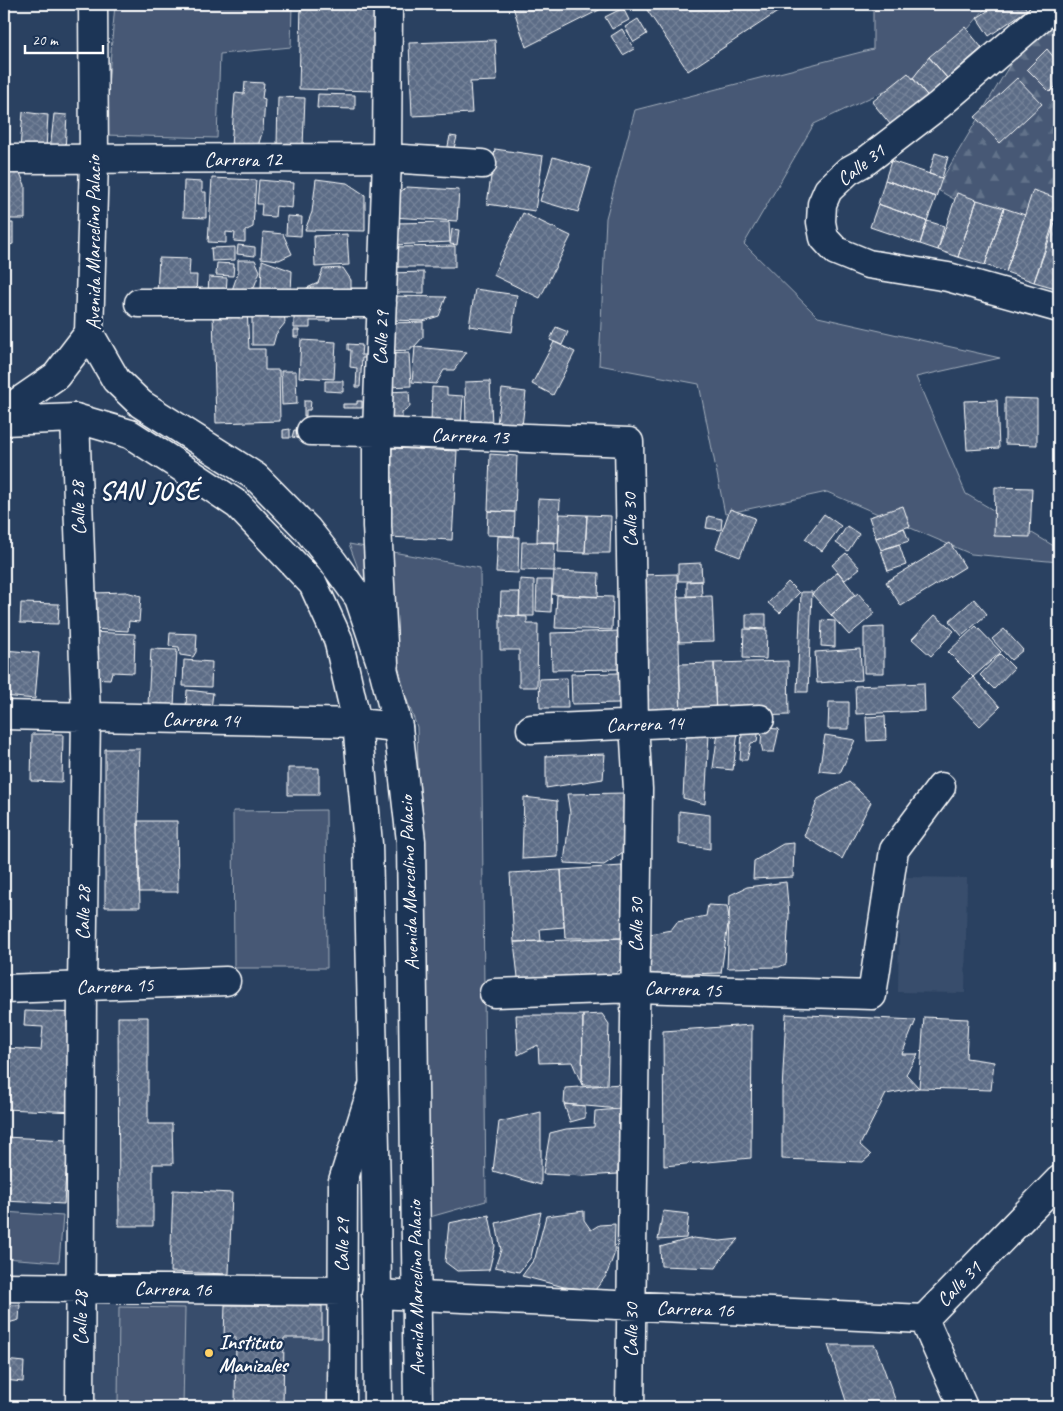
<svg xmlns="http://www.w3.org/2000/svg" width="1063" height="1411" font-family="Caveat,sans-serif">
  <style>
    .built { fill: #394e6c }
    .green { fill: #465975; stroke: #a2acba }
    .forest { fill: url(#forest-firs); stroke: #a2acba }
    .building { fill: url(#building-cross-hatch); stroke: #fff }
    .lines { fill: none; stroke-linecap: round; stroke-linejoin: round }
    .minor-casing { stroke: #fff; stroke-width: 31 }
    .major-casing { stroke: #fff; stroke-width: 31 }
    .minor { stroke: #1d3557; stroke-width: 28 }
    .major { stroke: #1d3557; stroke-width: 28 }
    .poi-dot { fill: #ffd166; stroke: #1d3557; stroke-width: 2 }
    .labels { text-anchor: middle; dominant-baseline: central; stroke-width: 5; stroke-linejoin: round; paint-order: stroke }
    .street-label { font-size: 20px; fill: #fff; stroke: #1d3557 }
    .poi-label { font-size: 20px; font-weight: bold; fill: #fff; stroke: #1d3557; text-anchor: start }
    .district-label { font-size: 25px; font-weight: bold; letter-spacing: 1px; fill: #fff; stroke: #1d3557 }
  </style>
  <defs>
    <pattern id="forest-firs" width="22" height="20" patternUnits="userSpaceOnUse" patternTransform="scale(1.25)"><rect width="22" height="20" fill="#465975"/><path d="M5 1l3.5 6h-7zM16 11l3.5 6h-7z" fill="#62728a"/></pattern>
    <pattern id="building-cross-hatch" width="8" height="8" patternUnits="userSpaceOnUse" patternTransform="scale(1.25)"><rect width="8" height="8" fill="#5b6c86"/><path d="M0 0l8 8M0 8l8-8" fill="none" stroke="#748298"/></pattern>
  </defs>
  <rect width="100%" height="100%" fill="#2a4161"/>
  <filter id="ink" filterUnits="userSpaceOnUse"><feTurbulence type="fractalNoise" baseFrequency=".02" numOctaves="2"/><feDisplacementMap in="SourceGraphic" scale="10" xChannelSelector="R" yChannelSelector="G"/><feConvolveMatrix kernelMatrix="1 2 1 2 8 2 1 2 1" color-interpolation-filters="sRGB"/></filter>
  <g filter="url(#ink)">
    <!-- built -->
    <path class="built" d="M900,877l67,1 -2,115 -67,-1z
      M328,1299v108h-238v-107z"/>
    <!-- green -->
    <path class="green" d="M115,4h177l-1,43 -71,7 -3,84 -113,-3z
      M873,4h116l-52,62 -123,58 -70,120 74,73 182,41 -84,19 50,117 93,55v13l-88,-8 -144,-62 -102,22 -26,-130 -100,-19 7,-147 29,-108 238,-61z
      M349,544l131,24 6,633 -56,16 -13,-490z
      M326,810l1,158h-93l-1,-157z
      M4,1212l59,4 -4,46 -55,-4z
      M119,1307l66,1 -2,99h-65z"/>
    <!-- forest -->
    <path class="forest" d="M1046,4h13v254l-123,-69z"/>
    <!-- building -->
    <path class="building" d="M301,4h77l-3,87 -76,-2z
      M512,4h99l-85,43z
      M643,4h135l4,5 -94,62z
      M998,4h25l4,6 -38,26 -12,-18z
      M623,8l6,12 -17,9 -7,-12z
      M638,19l9,15 -13,8 -9,-15z
      M965,27l17,21 -35,30 -18,-21z
      M622,29l12,20 -11,6 -12,-19z
      M495,40l2,41 -27,1 2,31 -60,3 -3,-73z
      M1047,49l12,15v19l-9,9 -23,-23z
      M929,57l18,21 -16,22 -18,-22z
      M908,73l23,27 -36,30 -23,-28z
      M1017,78l25,26 -42,39 -25,-26z
      M245,82l19,1 -2,15 3,1 -2,31 -6,19 -26,-3 4,-53 9,1z
      M318,94l37,1v14l-38,-1z
      M278,97l27,1 -2,48 -26,-1z
      M23,112l25,3 -2,34 -26,-1z
      M54,114l13,1 -2,36h-15z
      M450,136l7,1 -4,15 -6,-1z
      M495,149l48,7 -8,55 -48,-7z
      M935,153l13,4 -6,21 -13,-4z
      M553,157l38,11 -13,44 -38,-11z
      M891,161l51,17 -6,19 -51,-17z
      M4,172l16,1 5,12v34h-21z
      M212,178l44,2 -3,47 -8,4v11l-11,-1 1,-8 -9,-1v11l-18,-1z
      M316,179l31,4 18,12v36l-60,-1 7,-18z
      M259,180l35,3 -2,25 -16,-2 -1,11 -14,-1 1,-12h-5z
      M885,180l51,17 -9,24 -49,-17z
      M184,181l18,1v10h4v26l-23,-1z
      M407,187l52,3 -2,31 -65,-4 1,-20z
      M1033,190l26,9v7l-25,76 -28,-10z
      M957,193l20,7 -19,57 -20,-7z
      M977,200l27,8 -19,57 -27,-8z
      M878,204l49,17 -7,23 -50,-17z
      M1004,208l21,7 -19,57 -21,-7z
      M1059,212v77l-25,-7z
      M523,213l48,23 -31,62 -47,-23z
      M287,216l15,1 -1,19 -15,-1z
      M927,221l17,5 -6,24 -18,-6z
      M449,222l1,20 -56,3 -1,-22z
      M4,223h9v21l-9,3z
      M452,229l7,1 -2,15 -7,-1z
      M263,232l20,2 9,20 -13,6 -18,-2z
      M347,234l2,31 -34,2 -1,-31z
      M238,245l17,2v9l-18,-2z
      M455,246v21h-64l-1,-20z
      M235,247v13l-23,1 -1,-13z
      M159,258l31,1 -1,16h8l-1,20 -39,-2z
      M238,260h17l5,11 -7,19h-21l6,-17z
      M262,260l30,11 -1,21 -30,-2z
      M217,263l17,1 -1,12 -17,-1z
      M343,268l8,12v14l-55,-1 22,-10 5,-14z
      M424,272v21h-34v-20z
      M209,277l18,1 -1,15 -18,-1z
      M475,289l42,6 -5,37 -43,-6z
      M392,296l54,1 -7,19 -16,5 -32,-1z
      M330,306v15h-20v7h-16v-21z
      M252,307h32l1,16 -9,11 -3,11h-21z
      M247,308l2,41h16v21h14l1,51 -64,2 -3,-109z
      M423,322v15l-9,10h-3v3l-22,1v-28z
      M556,327l12,5 -6,13 -12,-5z
      M294,330h5v7h-5z
      M301,340l35,2 -2,37 -35,-2z
      M554,342l21,10 -22,43 -21,-11z
      M348,344l14,1 -1,10h5v3h-4l-2,29h-4l1,-19 -7,-1 1,-17h-3z
      M415,347l52,5 -13,18h-10l-8,14 -24,-2z
      M409,353l2,33 -24,1 -2,-33z
      M281,371h15l1,33 -15,1z
      M325,381h18v11l-18,-1z
      M490,381l2,44h-26l-1,-43z
      M432,387l15,1v7l16,1 -2,30 -30,-2z
      M502,389l24,3 -4,34 -25,-3z
      M409,391l1,16 -8,6v5l-15,1 -1,-27z
      M1005,398l32,1v46l-32,-1z
      M997,400l2,48 -32,2 -3,-49z
      M304,401h7l-1,9h-4v6h-2z
      M357,401h5v7h-19v-4h14z
      M290,429v9h-7v-8z
      M294,430l10,1 -1,8 -11,-2z
      M392,448l65,3 -5,89 -64,-3z
      M490,454l27,2 -2,56 -27,-1z
      M995,487l37,1 -2,49 -36,-1z
      M538,499l22,1 -2,43 -21,-1z
      M903,506l7,20 -34,12 -7,-21z
      M730,509l25,9 -15,39 -24,-9z
      M488,511l27,1 -1,24 -27,-1z
      M560,514l27,1 -2,38 -27,-1z
      M824,514l17,12 -19,25 -17,-12z
      M587,515l24,1 -1,37h-25z
      M708,516l14,3 -1,11 -15,-2z
      M847,526l12,8 -11,17 -12,-8z
      M904,528l5,13 -28,9 -5,-12z
      M498,536l21,1 -1,36 -22,-1z
      M522,542h33l-1,29 -33,-1z
      M950,543l15,24 -64,39 -15,-24z
      M899,544l7,21 -18,6 -7,-21z
      M846,553l14,15 -15,12 -13,-15z
      M701,563l1,18h-24v-17z
      M554,571l45,2 -1,24 -46,-3z
      M838,572l17,22 -24,21 -19,-21z
      M677,574l4,143 -38,1 -5,-143z
      M520,579l14,1v36h-15z
      M537,580h15l-1,32 -15,-1z
      M701,581l1,15h-15v-14z
      M788,582l11,11 -19,20 -12,-10z
      M126,592l15,4 -2,26 -10,-1 -1,10 -37,-2 3,-36z
      M501,592h19l-1,24 -19,-1z
      M801,592h11l-4,100h-11z
      M858,593l17,20 -26,22 -18,-20z
      M557,595l56,2 -1,33 -57,-2z
      M712,596l2,45 -35,1 -2,-45z
      M4,598h1l-1,32z
      M974,599l13,15 -25,22 -13,-15z
      M21,603l38,1 -1,20 -38,-1z
      M746,614h20v15l-20,-1z
      M500,615l27,2v7h11l-1,63h-18v-37h-19z
      M935,615l19,16 -23,25 -19,-17z
      M822,620l13,1v26l-14,-1z
      M976,626l25,26 -28,25 -25,-25z
      M884,627v46h-20v-45z
      M744,629l23,1 -1,29 -23,-1z
      M1004,629l19,21 -12,10 -19,-21z
      M621,631l1,38 -70,1 -1,-37z
      M90,632l45,2 -1,39 -22,-1 -2,7 -21,-1z
      M170,633l27,1 -1,18 -3,5 -13,-2 -1,-8 -10,-1z
      M151,649l26,1 -3,56 -26,-1z
      M860,649l2,31 -45,3 -2,-31z
      M4,650l35,3 -4,46 -31,-3z
      M1000,654l14,14 -20,21 -14,-14z
      M184,660l28,2 -1,25 -28,-1z
      M788,661l1,54 -73,2 -2,-54z
      M714,663l2,54h-35l-2,-53z
      M619,673v30l-47,1 -1,-30z
      M973,677l27,30 -20,19 -28,-29z
      M567,678l1,30h-28l-1,-29z
      M924,683l1,28 -69,3 -1,-28z
      M187,690l26,3 -2,16 -25,-2z
      M829,702h20v27h-21z
      M885,716l1,24 -19,1 -1,-24z
      M719,725l19,7 -5,38 -20,-2z
      M759,727l-2,15 -6,1 -4,17h-7l2,-27z
      M762,728l17,1 -5,23h-11l-2,-8z
      M32,734h31l-1,48 -31,-1z
      M709,735l-4,69 -22,-6 3,-61z
      M825,735l30,5 -15,33 -21,-2z
      M105,749h35l-2,72 2,86h-35z
      M605,754l-2,25 -57,9v-32z
      M288,768h31v27h-31z
      M849,782l22,20 -29,57 -38,-23 14,-37z
      M625,793l-2,59 -19,13 -40,-2 6,-50 -3,-19z
      M524,797l33,4 1,56 -36,2z
      M679,811l31,4v34l-31,-5z
      M138,821h39l1,71h-39z
      M794,843l-1,34 -40,2 1,-18 29,-17z
      M622,866l3,72h-60l-4,-68z
      M561,870l3,57 -24,2 1,12 -27,1 -4,-69z
      M786,882l3,33 -3,49 -7,3 -52,1 3,-73 17,-8z
      M708,905l19,1 2,11 -8,56 -73,2 2,-41 21,-4 6,-8 29,-6z
      M625,938l-1,29 -21,16 -84,3 -5,-44z
      M25,1011l56,2 -4,99 -73,-3v-61l37,2 2,-23 -19,-1z
      M602,1014l7,10 -2,61h-25l1,-70z
      M786,1014l130,6 -14,34h16l-12,20 13,14 -33,6 -26,51 11,10 -8,7 -81,-3v-68z
      M516,1015h67l-1,70 -10,-23 -33,1 -1,-18 -20,10z
      M118,1017h30v107h24l1,40h-20v62h-34z
      M924,1017l44,2 -2,39 28,4 -3,28 -72,-2z
      M752,1025l-1,133 -87,8 -1,-135z
      M621,1084l-2,25 -55,-5 1,-16z
      M564,1104l21,2v12l-15,4z
      M619,1109l-1,65 -33,2 -42,-2 7,-41 16,-4 28,-2 1,-16z
      M541,1112v73l-48,-14 6,-49z
      M4,1137l64,3 -4,64 -60,-3z
      M173,1190l59,3 -3,81 -59,-2z
      M584,1211v9l7,10 8,-5 16,-1 -1,31 -8,21 -11,14 -31,-3 -42,-11 13,-18 11,-42z
      M663,1211l26,3 -3,24 -28,2z
      M541,1212l-10,45 -12,15 -24,-5 6,-17 -5,-27z
      M489,1215l6,31 -6,24 -32,1 -12,-9 4,-39z
      M693,1238l27,3 19,-2 -16,17 -7,12 -55,-2 -1,-19z
      M9,1305h11l-1,15 -11,3z
      M225,1305l97,1v32h-38l-1,69h-48l1,-70h-12z
      M828,1345h47l23,62h-50z
      M4,1360l20,2 -1,20 -19,-2z"/>
    <g class="lines">
      <!-- minor casing -->
      <g class="minor-casing">
        <path id="minor" d="M1051,4l-12,15 -100,86 -73,56 -18,10 -20,19 -6,14 -1,18 3,16 12,13 32,13 80,13 111,31
          M4,159l383,-1 95,6
          M139,303h243
          M75,418l11,299 -4,270 -2,420
          M311,431l66,1 252,10 5,282 4,65 -8,618
          M384,663l-7,-137v-94l10,-274 1,-154
          M4,715l353,8 41,4
          M531,729l229,-10
          M4,989l222,-8
          M494,993l141,-5 237,7 22,-145 47,-63
          M4,1287l337,4
          M376,1294l548,25
          M342,1407l1,-226 29,-92
          M963,1407l-39,-88 135,-139"/>
      </g>
      <!-- major casing -->
      <g class="major-casing">
        <path id="major" d="M93,4l1,156 -5,173 27,47 25,24 115,73 51,52 26,33 26,36 25,74 14,55 13,114 7,566
          M4,409l7,-2 45,-31 33,-43
          M4,421l71,-3 55,16 45,29 63,42 75,79 25,55 19,84 11,121 8,347 2,216"/>
      </g>
      <!-- minor -->
      <use href="#minor" class="minor"/>
      <!-- major -->
      <use href="#major" class="major"/>
    </g>
  </g>
  <!-- markers -->
  <circle class="poi-dot" cx="209" cy="1353" r="5"/>
  <g class="labels">
    <!-- street labels -->
    <g class="street-label">
      <text x="243" y="159">Carrera 12</text>
      <text transform="translate(861 165) rotate(-38)">Calle 31</text>
      <text transform="translate(93 243) rotate(-90)">Avenida Marcelino Palacio</text>
      <text transform="translate(381 338) rotate(-88)">Calle 29</text>
      <text transform="translate(470 436) rotate(2)">Carrera 13</text>
      <text transform="translate(78 508) rotate(-92)">Calle 28</text>
      <text transform="translate(630 520) rotate(-91)">Calle 30</text>
      <text transform="translate(201 720) rotate(1)">Carrera 14</text>
      <text transform="translate(645 724) rotate(-2)">Carrera 14</text>
      <text transform="translate(409 883) rotate(-92)">Avenida Marcelino Palacio</text>
      <text transform="translate(83 913) rotate(-89)">Calle 28</text>
      <text transform="translate(636 925) rotate(-89)">Calle 30</text>
      <text transform="translate(115 986) rotate(-2)">Carrera 15</text>
      <text transform="translate(683 989) rotate(2)">Carrera 15</text>
      <text transform="translate(342 1245) rotate(-89)">Calle 29</text>
      <text transform="translate(959 1284) rotate(-46)">Calle 31</text>
      <text transform="translate(416 1288) rotate(-91)">Avenida Marcelino Palacio</text>
      <text transform="translate(173 1289) rotate(1)">Carrera 16</text>
      <text transform="translate(695 1309) rotate(2)">Carrera 16</text>
      <text transform="translate(80 1318) rotate(-90)">Calle 28</text>
      <text transform="translate(631 1330) rotate(-89)">Calle 30</text>
    </g>
    <!-- poi labels -->
    <g class="poi-label">
      <text x="219" y="1342">Instituto<tspan x="219" dy="23">Manizales</tspan></text>
    </g>
    <!-- district labels -->
    <g class="district-label">
      <text x="150" y="491">SAN JOSÉ</text>
    </g>
  </g>
  <!-- margin -->
  <rect width="1063" height="1411" fill="none" stroke="#1d3557" stroke-width="20"/>
  <rect x="10" y="10" width="1043" height="1391" fill="none" stroke="#fff" stroke-width="2" filter="url(#ink)"/>
  <!-- scale -->
  <path d="M25 45v8h78v-8" fill="none" stroke="#ffffff" stroke-width="2.5"/>
  <text x="32" y="45" font-size="15" fill="#ffffff" stroke="#1d3557" stroke-width="4" paint-order="stroke">20 m</text>
</svg>
